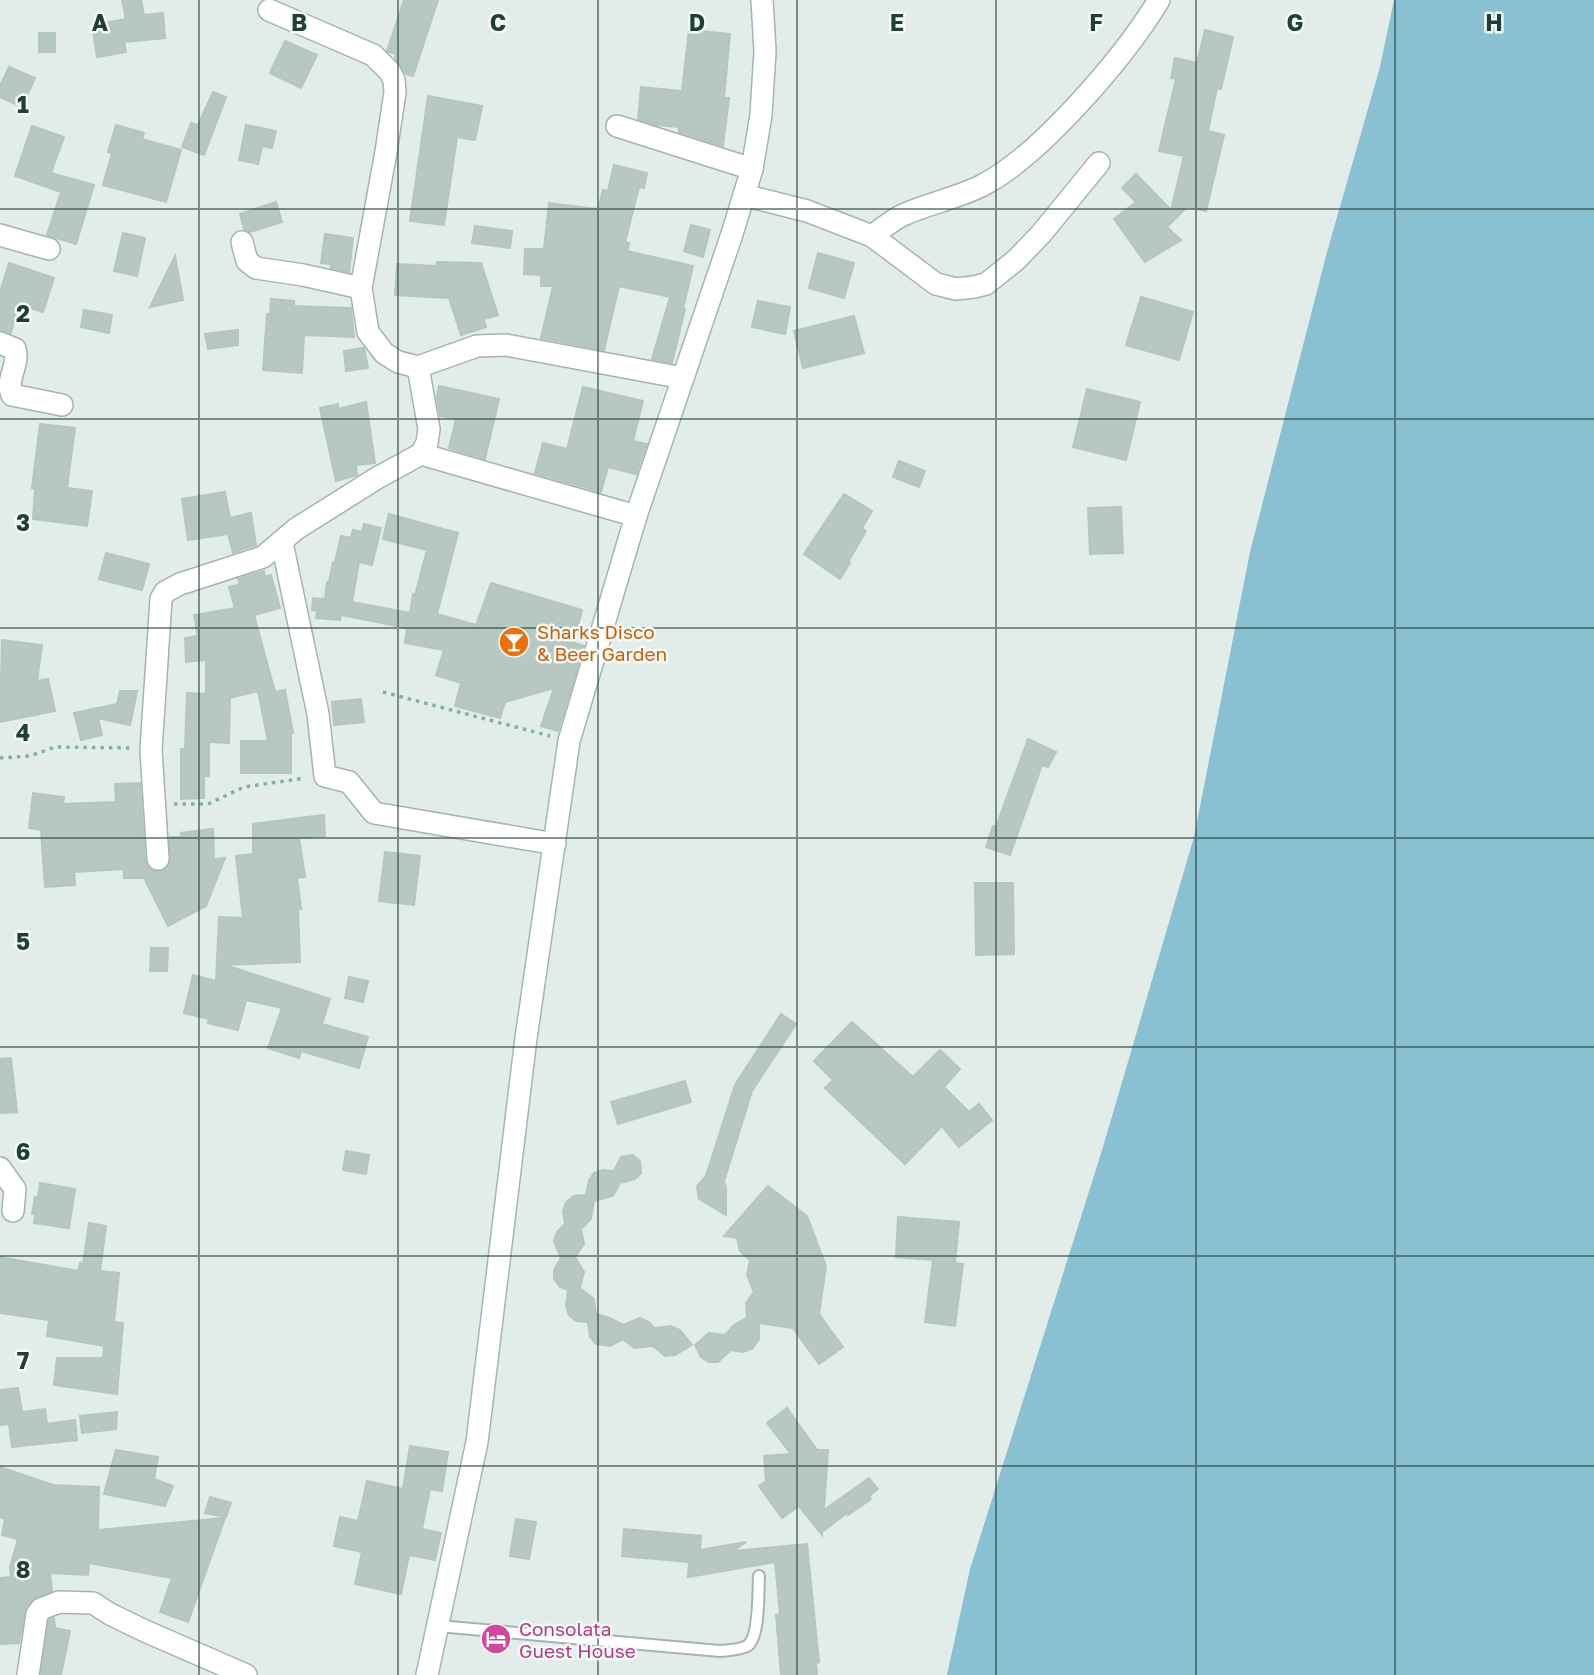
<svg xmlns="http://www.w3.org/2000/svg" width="1594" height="1675" font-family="'Golos Text',sans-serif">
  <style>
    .water { fill: #89c0d2 }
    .building { fill: #b7c7c2; stroke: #b4c6c0; stroke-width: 2 }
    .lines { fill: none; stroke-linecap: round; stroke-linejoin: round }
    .lane-casing { stroke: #a5b4b1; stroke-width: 14 }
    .street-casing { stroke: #a5b4b1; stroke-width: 24 }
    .secondary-casing { stroke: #a0b8b2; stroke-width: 24 }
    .path { stroke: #82b0a6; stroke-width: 3.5; stroke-dasharray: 3.5 5; stroke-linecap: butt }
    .lane { stroke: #fff; stroke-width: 10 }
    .street { stroke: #fff; stroke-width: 21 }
    .secondary { stroke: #fff; stroke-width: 21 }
    .grid { fill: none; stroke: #223e39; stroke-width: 2; stroke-opacity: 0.55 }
    .labels { text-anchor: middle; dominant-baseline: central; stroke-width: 5; stroke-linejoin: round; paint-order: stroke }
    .food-label { font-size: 19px; fill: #c56008; stroke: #f2f9f6; text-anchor: start }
    .hotel-label { font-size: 19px; fill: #b23c85; stroke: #f2f9f6; text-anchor: start }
    .grid-label { font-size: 23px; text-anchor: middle; font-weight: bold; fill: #223e39; stroke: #f2f9f6; stroke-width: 5; stroke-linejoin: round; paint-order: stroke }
  </style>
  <rect width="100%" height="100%" fill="#e2ece9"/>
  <!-- water -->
  <path class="water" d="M1394,0h200v1675h-647l23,-106 133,-422 91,-310 56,-285 77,-300 53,-185z"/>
  <!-- building -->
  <path class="building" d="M122,0h19l3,15 19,-2 2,25 -41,4 2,10 -29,5 -5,-32 34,-6z
    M404,0h34l-25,76 -7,-2 -11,-15 1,-5 -9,-3z
    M689,30l41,4 -6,64h5l-6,48 -44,-14v-5l-23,-2 -18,-6 3,-32 41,4z
    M1205,30l28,7 -12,52 -4,-1 -9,43 16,4 -18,76 -19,-4 -20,20 14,13 -36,22 -31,-43 22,-17 -14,-14 14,-14 35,36 13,-54 -25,-5 17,-72 -5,-1 4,-20 22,5z
    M39,33h16v19h-16z
    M285,41l32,14 -16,33 -31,-15z
    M9,67l26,11 -13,29 -22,-10v-11z
    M213,92l13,5 -22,58 -22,-8 9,-24 7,2z
    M428,96l54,10 -7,34 -18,-3 -13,88 -34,-4z
    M116,125l28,8 -2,6 39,11 -15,52 -63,-17 9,-32 -4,-1z
    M246,125l30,6 -4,17 -10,-2 -4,18 -19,-4z
    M32,126l32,11 -13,36 43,12 -18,59 -29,-9 14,-43 -46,-16z
    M614,165l33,8 -3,15 -5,-1 -14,55 4,1 -2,8 66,15 -10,43h2l-13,54 -20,-4 18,-62 -51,-11 -15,64 -63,-12 12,-52h-12v-11l-17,-1 1,-25h19l5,-46 49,6 5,-19 5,1z
    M276,202l6,20 -32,10 -6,-3 -4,-15z
    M691,225l19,5 -7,27 -19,-6z
    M475,226l37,5 -2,17 -38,-5z
    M123,233l22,5 -8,38 -23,-5z
    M325,234l28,4 -4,34 -18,-4v-4l-10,-1z
    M818,253l36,10 -10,35 -35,-10z
    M175,256l8,44 -33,7z
    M437,262l44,1 17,52 -14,4 2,8 -25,8 -12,-37 -54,-3 2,-31 39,2z
    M9,263l45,15 -11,34 -25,-8 -7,29 -11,-3v-38z
    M1141,297l52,15 -14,48 -53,-15z
    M271,299l23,2v5l57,2 3,29 -50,-2 -2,38 -39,-3 4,-56h3z
    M758,301l32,6 -5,27 -33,-7z
    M84,310l28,5 -3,18 -28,-6z
    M854,316l10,37 -61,15 -9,-37z
    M238,330v15l-30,4 -3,-15z
    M364,348l4,20 -22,3 -2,-20z
    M439,386l60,13 -14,60 -36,-11 7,-29 -16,-3 -3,-19z
    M583,387l60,14 -10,40 14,3 -11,30 -28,-7 -7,25 -66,-19 8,-30 24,6z
    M1087,389l53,13 -14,58 -53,-13z
    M366,402l9,61 -19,2 1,10 -21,6 -16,-73 18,-4v5z
    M40,424l35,4 -8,60 25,3 -5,35 -54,-7 2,-31h-3z
    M899,461l26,10 -6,16 -26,-10z
    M225,492l5,26 21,-5 5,32 -23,8 -5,-19 -40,6 -6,-41z
    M844,494l28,17 -10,17 4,3 -18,31 2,1 -10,16 -36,-25z
    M1121,507l2,46 -33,1 -2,-46z
    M389,514l69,19 -21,81 39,11 15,-42 91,27 -8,33 10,3 -26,85 -17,-5 13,-38 -49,14 -5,16 -45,-12 6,-23 -25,-8 8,-25 -39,-7 2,-15 -66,-13 -1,5 -24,-2 1,-7 -5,-1 1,-12 12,1 2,-17h2l4,-20h2l6,-26 10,2 2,-8 9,2 2,-8 17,4 -9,37 -13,-3 -7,40 58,11 3,-19 2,1 12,-45 -44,-11z
    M106,553l43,11 -7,26 -43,-11z
    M264,571l1,6 6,-2 9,33 -26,7 21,77 10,-2 8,43 -2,1v39h-50v-32h27l-10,-50 -28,7 -1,45 -20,-1v34h-5v22l-23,1v-50h4l2,-56 19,1v-34l-20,2 -1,-24 13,-2 -4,-21 41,-7 -6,-21 11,-3 -2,-5z
    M2,640l40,5 -5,36 11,-2 7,32 -55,11z
    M120,691h17l-7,34 -32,-7 4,17 -21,5 -7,-27 43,-9z
    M361,699l3,23 -30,3 -2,-23z
    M1028,739l28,13 -8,15 -6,-2 -32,90 -24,-8 7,-21 3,1z
    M140,783l5,77 7,10 8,2 9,-7 1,-28h11v-4l32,-4 1,30 11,-1 -19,48 -38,20 -24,-48h-20v-9l-50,3 1,13 -30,2 -4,-57 -12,-2 4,-35 31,4 -1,7 53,-2 -1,-18z
    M324,815l1,21 -26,2 6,39 -8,1 4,31h-3l2,53 -75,3 105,34 -8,25 46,13 -9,31 -58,-17 -2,7 -31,-10 14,-40 -36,-8 -8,30 -30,-7 1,-4 -25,-6 9,-38 23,6 3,-64 24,1 -7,-62 17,-2v-30z
    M385,852l35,4 -6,49 -35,-4z
    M975,883h38l1,71 -38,1z
    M151,948h17l-1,23h-17z
    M349,977l19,4 -5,21 -18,-4z
    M781,1014l15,10 -44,67 -28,90 2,7v27l-27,-16 -2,-13 9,-10 29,-91z
    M852,1022l61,55 27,-27 20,19 -16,18 25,25 10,-8 13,16 -33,27 -17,-21 -37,38 -80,-76 8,-8 -19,-19z
    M11,1058l6,54 -16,1 -1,-54z
    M685,1081l6,21 -73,22 -7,-22z
    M346,1151l23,4 -3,19 -23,-4z
    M633,1155l7,6 1,12 -6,6 -15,4 -7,13 -19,5 -3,18 -10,10 3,15 -9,13 9,15 -4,16 14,11 2,15 14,4 13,7 17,-7 9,4 5,6 17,-2 9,4 12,15 -17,10 -10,1 -12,-10 -19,2 -11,-9 -13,7 -14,-2 -6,-7 -2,-15 -12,-1 -7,-6 -3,-9 2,-16 -8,-3 -6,-8v-9l7,-12 -7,-17 3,-9 8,-8 -2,-13 3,-9 8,-6 12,-1 3,-15 5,-7 9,-3 11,1 7,-14z
    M40,1183l35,6 -6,39 -35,-5 1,-9h-3l3,-17 3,1z
    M768,1186l39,30 19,50 -7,48 24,33 -24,17 -26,-36 -34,-5v16l-6,9 -10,4 -12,-2 -13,12h-9l-8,-5 -6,-12 14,-12 16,2 9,-10 13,-7 -1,-15 8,-11 -7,-17 3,-15 -10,-9 -3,-13 -13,-2z
    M898,1217l61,5 -4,41 8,1 -8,62 -30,-4 8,-62 -37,-3z
    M89,1223l17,3 -6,45 19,2 -5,49 9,1 -6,71 -63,-9 3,-27h46l1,-12 -57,-10 2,-16 -49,-7v-56l78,14 2,-8 3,1z
    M18,1388l4,24 23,-3 2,15 28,-4 2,20 -65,7 -3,-23 -9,1v-35z
    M787,1408l30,42h11l-4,60 45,-32 9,11 -9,7 2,3 -23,16 -1,-2 -25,19v3l-23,-29 -17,12 -23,-32 7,-5 -2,-25 27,-2 -24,-31z
    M117,1412l-1,17 -34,4 -2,-17z
    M410,1446l38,6 -6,39 -12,-2 -8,40 19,4 -6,27 -26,-5 -8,39 -46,-10 7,-32 -28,-6 6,-29 18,4 9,-40 36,8z
    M116,1450l42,7 -4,22 19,7 -8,20 -61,-12z
    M0,1467l53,18 46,2 -1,43 127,-12 -37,104 -28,-10 12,-34 -83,-15 -1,12 -38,-2 2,18 -16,6 -10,9 -7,37 -19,1v-66l11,-1 -1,-10 8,-28 -16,-4 3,-16 -5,-2z
    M210,1497l21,6 -5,14 -21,-4z
    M516,1519l20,3 -7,37 -19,-3z
    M624,1529l77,7 -1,14 46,-8 -13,9 74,-7 12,118 -3,1 1,12h-36l-5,-60 4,-1 -5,-52 -87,15 1,-15 -67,-6z
    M54,1618l1,10 15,3 -9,44h-20l8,-55z"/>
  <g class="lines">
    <!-- lane casing -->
    <g class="lane-casing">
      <path id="lane" d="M438,1626l282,25c9,-1 20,-1 27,-5 13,-8 11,-55 12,-70"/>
    </g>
    <!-- street casing -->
    <g class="street-casing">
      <path id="street" d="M269,10l104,45 17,17 4,8 1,12 -9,60 -25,136 7,44 16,21 14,9 20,5 59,-21 29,-1 177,33
        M617,126l135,43
        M744,195l63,16 65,25 64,48 20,5 18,-2 12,-3 30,-24 25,-26 58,-71
        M0,235l49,14
        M872,236c10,-7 20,-16 31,-21 26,-12 55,-17 80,-30 58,-30 142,-129 176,-185
        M242,242l5,19 9,7 47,7 58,13
        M0,343l15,6c5,16 -10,30 -3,46l50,10
        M421,454l215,62
        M282,543l36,171 7,62 24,6 25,31 181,31
        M158,859l-7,-109 10,-151 4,-7 15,-8 83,-27 33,-28 81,-51 44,-24 6,-11 2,-14 -11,-62
        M0,1168l15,21 -2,22
        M28,1675l9,-61 4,-5 18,-7 34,1 17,11 35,17 101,44"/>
    </g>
    <!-- secondary casing -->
    <g class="secondary-casing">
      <path id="secondary" d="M427,1675l50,-233 49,-404 43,-297 67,-225 95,-279 21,-68 9,-54 4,-64 -3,-51"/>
    </g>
    <!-- path -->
    <path class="path" d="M383,692l167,44
      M0,758l30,-2 25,-9 77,1
      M174,804h34l36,-17 61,-9"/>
    <!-- lane -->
    <use href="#lane" class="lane"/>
    <!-- street -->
    <use href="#street" class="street"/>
    <!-- secondary -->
    <use href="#secondary" class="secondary"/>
  </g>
  <!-- grid -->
  <path class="grid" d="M199,0v1675M398,0v1675M598,0v1675M797,0v1675M996,0v1675M1196,0v1675M1395,0v1675M0,209h1594M0,419h1594M0,628h1594M0,838h1594M0,1047h1594M0,1256h1594M0,1466h1594"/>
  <!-- icons -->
  <defs>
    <g id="bar-disc" transform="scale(1.575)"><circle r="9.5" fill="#e8710a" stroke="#f2f9f6"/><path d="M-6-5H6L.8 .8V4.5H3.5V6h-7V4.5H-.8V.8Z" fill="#fff"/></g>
    <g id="hotel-disc" transform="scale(1.575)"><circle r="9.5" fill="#d1479c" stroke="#f2f9f6"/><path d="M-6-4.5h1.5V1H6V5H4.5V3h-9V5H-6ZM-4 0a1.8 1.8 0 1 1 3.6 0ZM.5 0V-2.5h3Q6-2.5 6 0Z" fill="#fff"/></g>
  </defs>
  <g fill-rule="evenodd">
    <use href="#bar-disc" x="514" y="642"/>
    <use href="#hotel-disc" x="496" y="1639"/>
  </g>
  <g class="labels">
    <!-- food labels -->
    <g class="food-label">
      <text x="537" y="631">Sharks Disco<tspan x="537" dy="22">&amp; Beer Garden</tspan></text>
    </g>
    <!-- hotel labels -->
    <g class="hotel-label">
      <text x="519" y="1628">Consolata<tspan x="519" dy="22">Guest House</tspan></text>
    </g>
  </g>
  <g class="grid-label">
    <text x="100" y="31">A</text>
    <text x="299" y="31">B</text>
    <text x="498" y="31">C</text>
    <text x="697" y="31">D</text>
    <text x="897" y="31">E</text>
    <text x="1096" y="31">F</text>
    <text x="1295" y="31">G</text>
    <text x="1494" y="31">H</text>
    <text x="23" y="113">1</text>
    <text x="23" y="322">2</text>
    <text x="23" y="531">3</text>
    <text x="23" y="741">4</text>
    <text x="23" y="950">5</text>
    <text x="23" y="1160">6</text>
    <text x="23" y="1369">7</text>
    <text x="23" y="1578">8</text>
  </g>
</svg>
